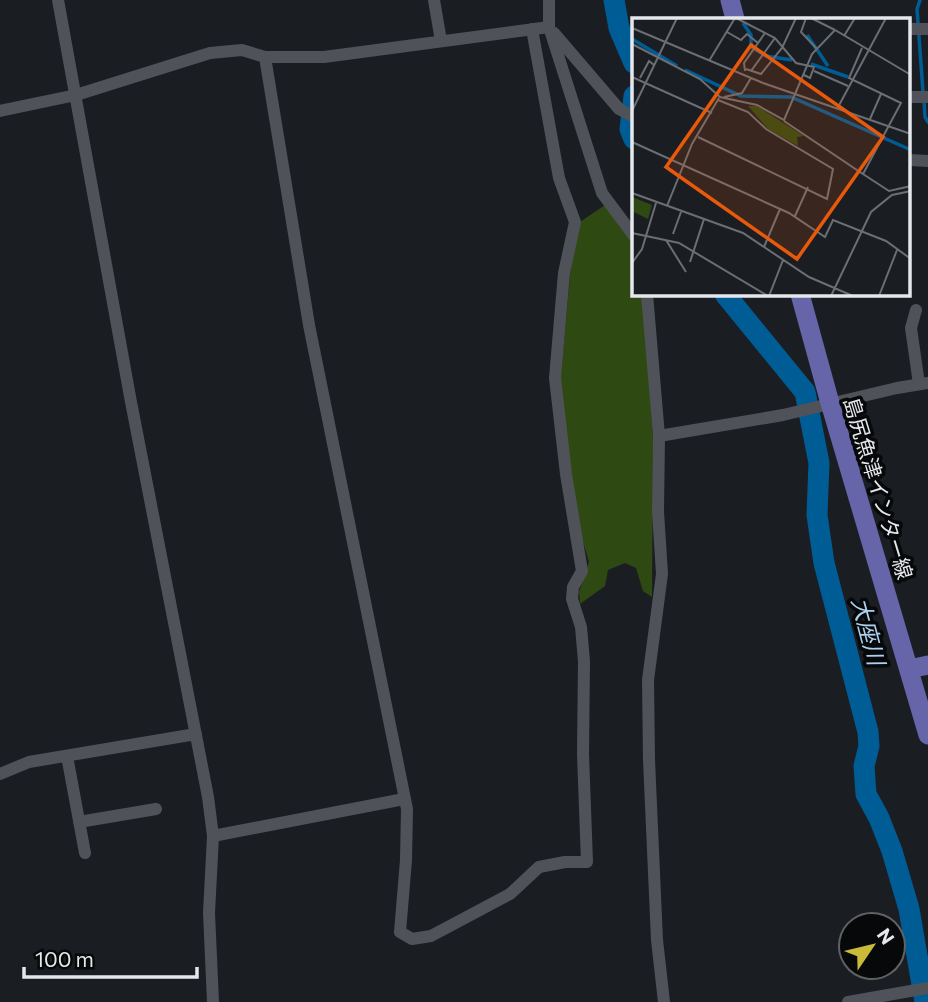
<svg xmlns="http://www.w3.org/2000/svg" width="928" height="1002" font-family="Commissioner,'Noto Sans JP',sans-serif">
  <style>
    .green { fill: #2f4913 }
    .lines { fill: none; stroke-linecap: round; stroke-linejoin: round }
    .stream { stroke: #005c95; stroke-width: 3.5 }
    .river { stroke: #005c95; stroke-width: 21 }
    .street { stroke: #4f5359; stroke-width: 12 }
    .primary { stroke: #6665a9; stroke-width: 19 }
    .labels { text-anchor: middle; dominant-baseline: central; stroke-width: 7; stroke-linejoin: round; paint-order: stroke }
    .street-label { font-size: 21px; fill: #e5e7eb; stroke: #07080a }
    .water-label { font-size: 23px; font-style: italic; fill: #acd0f0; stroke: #07080a }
    .inset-river { fill: none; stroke: #005c95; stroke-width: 3.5 }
    .inset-road { fill: none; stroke: #6b6e73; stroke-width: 2 }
    .view { fill: #e8590c; fill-opacity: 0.15; stroke: #e8590c; stroke-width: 3.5 }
    .inset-edge { fill: none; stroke: #e5e7eb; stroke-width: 3.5 }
  </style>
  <rect width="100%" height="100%" fill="#1a1e23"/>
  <!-- green -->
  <path class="green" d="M605,205l29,38v51h9l10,144 -1,159 -9,-6 -7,-23 -11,-5 -17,7 -3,16 -25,18 -1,-12 10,-30 -10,-34 -19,-142 12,-132 8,-32z"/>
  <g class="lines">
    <!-- stream -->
    <path class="stream" d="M920,0l-3,9 6,83
      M924,100l1,17 3,5"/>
    <!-- river -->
    <path class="river" d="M614,0l5,28 15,35
      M634,96l-4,33 4,10
      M725,294l80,98 14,71 -2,52 7,48 44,169 1,14 -5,20 2,28 13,24 13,33 17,58 16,93"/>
    <!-- street -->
    <path class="street" d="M58,0l73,402 77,395 5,39 -4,77 4,89
      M434,0l7,41
      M549,0v27l53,166 32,43
      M909,29h19
      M554,33l65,76 15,8
      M265,57l44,268 98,484 -1,51 -6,72 12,7 19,-3 79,-42 29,-27 26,-5h22l-4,-108 1,-93 -3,-34 -9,-28 1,-12 9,-16 -16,-97 -11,-96 9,-105 11,-51 -16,-44 -27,-149
      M909,97h19
      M0,111l76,-16 134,-42 32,-3 23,7h59l225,-30
      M909,160l19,1
      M647,294l12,142 124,-21 114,-27 31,-5
      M916,310l-5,18 8,56
      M659,436l-1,76 4,62 -14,106 1,80 8,180 7,62
      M67,756l18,97
      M0,774l29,-12 167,-28
      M79,822l77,-13
      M213,836l191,-37
      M848,1002l80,-14"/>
    <!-- primary -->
    <path class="primary" d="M730,0l5,19
      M800,294l30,109 98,332
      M909,669l19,-4"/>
  </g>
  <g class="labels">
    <!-- street labels -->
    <g class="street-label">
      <text transform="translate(879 488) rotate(73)">島尻魚津インター線</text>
    </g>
    <!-- water labels -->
    <g class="water-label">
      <text transform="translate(869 631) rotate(75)">大座川</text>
    </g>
  </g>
  <!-- overview -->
  <g transform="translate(632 18)">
    <rect width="278" height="278" fill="#1a1e23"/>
    <path d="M116,88h9l47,30 -7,1 1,9 -30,-17zM0,179l20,8 -4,14 -16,-8z" fill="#2f4913"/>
    <path class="inset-river" d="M111,5l8,12v12l15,9 26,4M175,17l21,31M0,21l45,27M179,46l37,13M53,52l56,26 50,1 120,53"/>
    <path class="inset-road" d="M104,0l39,20 21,25 18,4 -4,11 -6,-3M174,0l-5,14 16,17M179,0l24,12M0,10l131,55 148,51M95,14l14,8 6,-6 11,9M212,18l11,-18M0,26l68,35 20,18 37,8 27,15 28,-66 23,-24 76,45M77,43l26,-43M114,51l15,5 21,-26 14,-30M113,53l-1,-8 21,-30M119,53l24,-33M182,53l34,15M0,59l80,36M8,60l9,-17 5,4M92,79l18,-4 9,-15M205,91l49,-91M0,93l45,-93M238,101l11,-25M152,103l79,53 38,-71 -52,-25 13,-30M66,119l129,62 6,-30 -67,-40 -18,-17 -30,-12M0,124l157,71 36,24 8,-17 53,21 25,18M231,156l26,17 22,-5M0,175l111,40 66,44 44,19M35,188l25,-62 27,-46M163,198l13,-29M0,215l47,10 89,53M41,216l8,-22M34,222l20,32M132,229l16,-38M58,244l14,-43M0,245l10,-14 14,-46M137,278l14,-36M199,278l40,-84 21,-17 19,-4M247,278l18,-46"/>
    <path class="view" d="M119,27l132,92 -86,122 -131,-92z"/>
    <rect width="278" height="278" class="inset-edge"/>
  </g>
  <!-- north arrow -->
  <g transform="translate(872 946) rotate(55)"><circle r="33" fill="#07080a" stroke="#606164" stroke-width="2"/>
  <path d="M0-5L12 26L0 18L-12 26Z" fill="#c9ba3a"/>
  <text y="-10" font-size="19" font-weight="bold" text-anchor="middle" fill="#e5e7eb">N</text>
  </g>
  <!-- scale -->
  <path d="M24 967v10h173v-10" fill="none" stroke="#e5e7eb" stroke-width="3.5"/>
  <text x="35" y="967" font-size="21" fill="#e5e7eb" stroke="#07080a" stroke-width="5" paint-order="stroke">100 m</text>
</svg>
